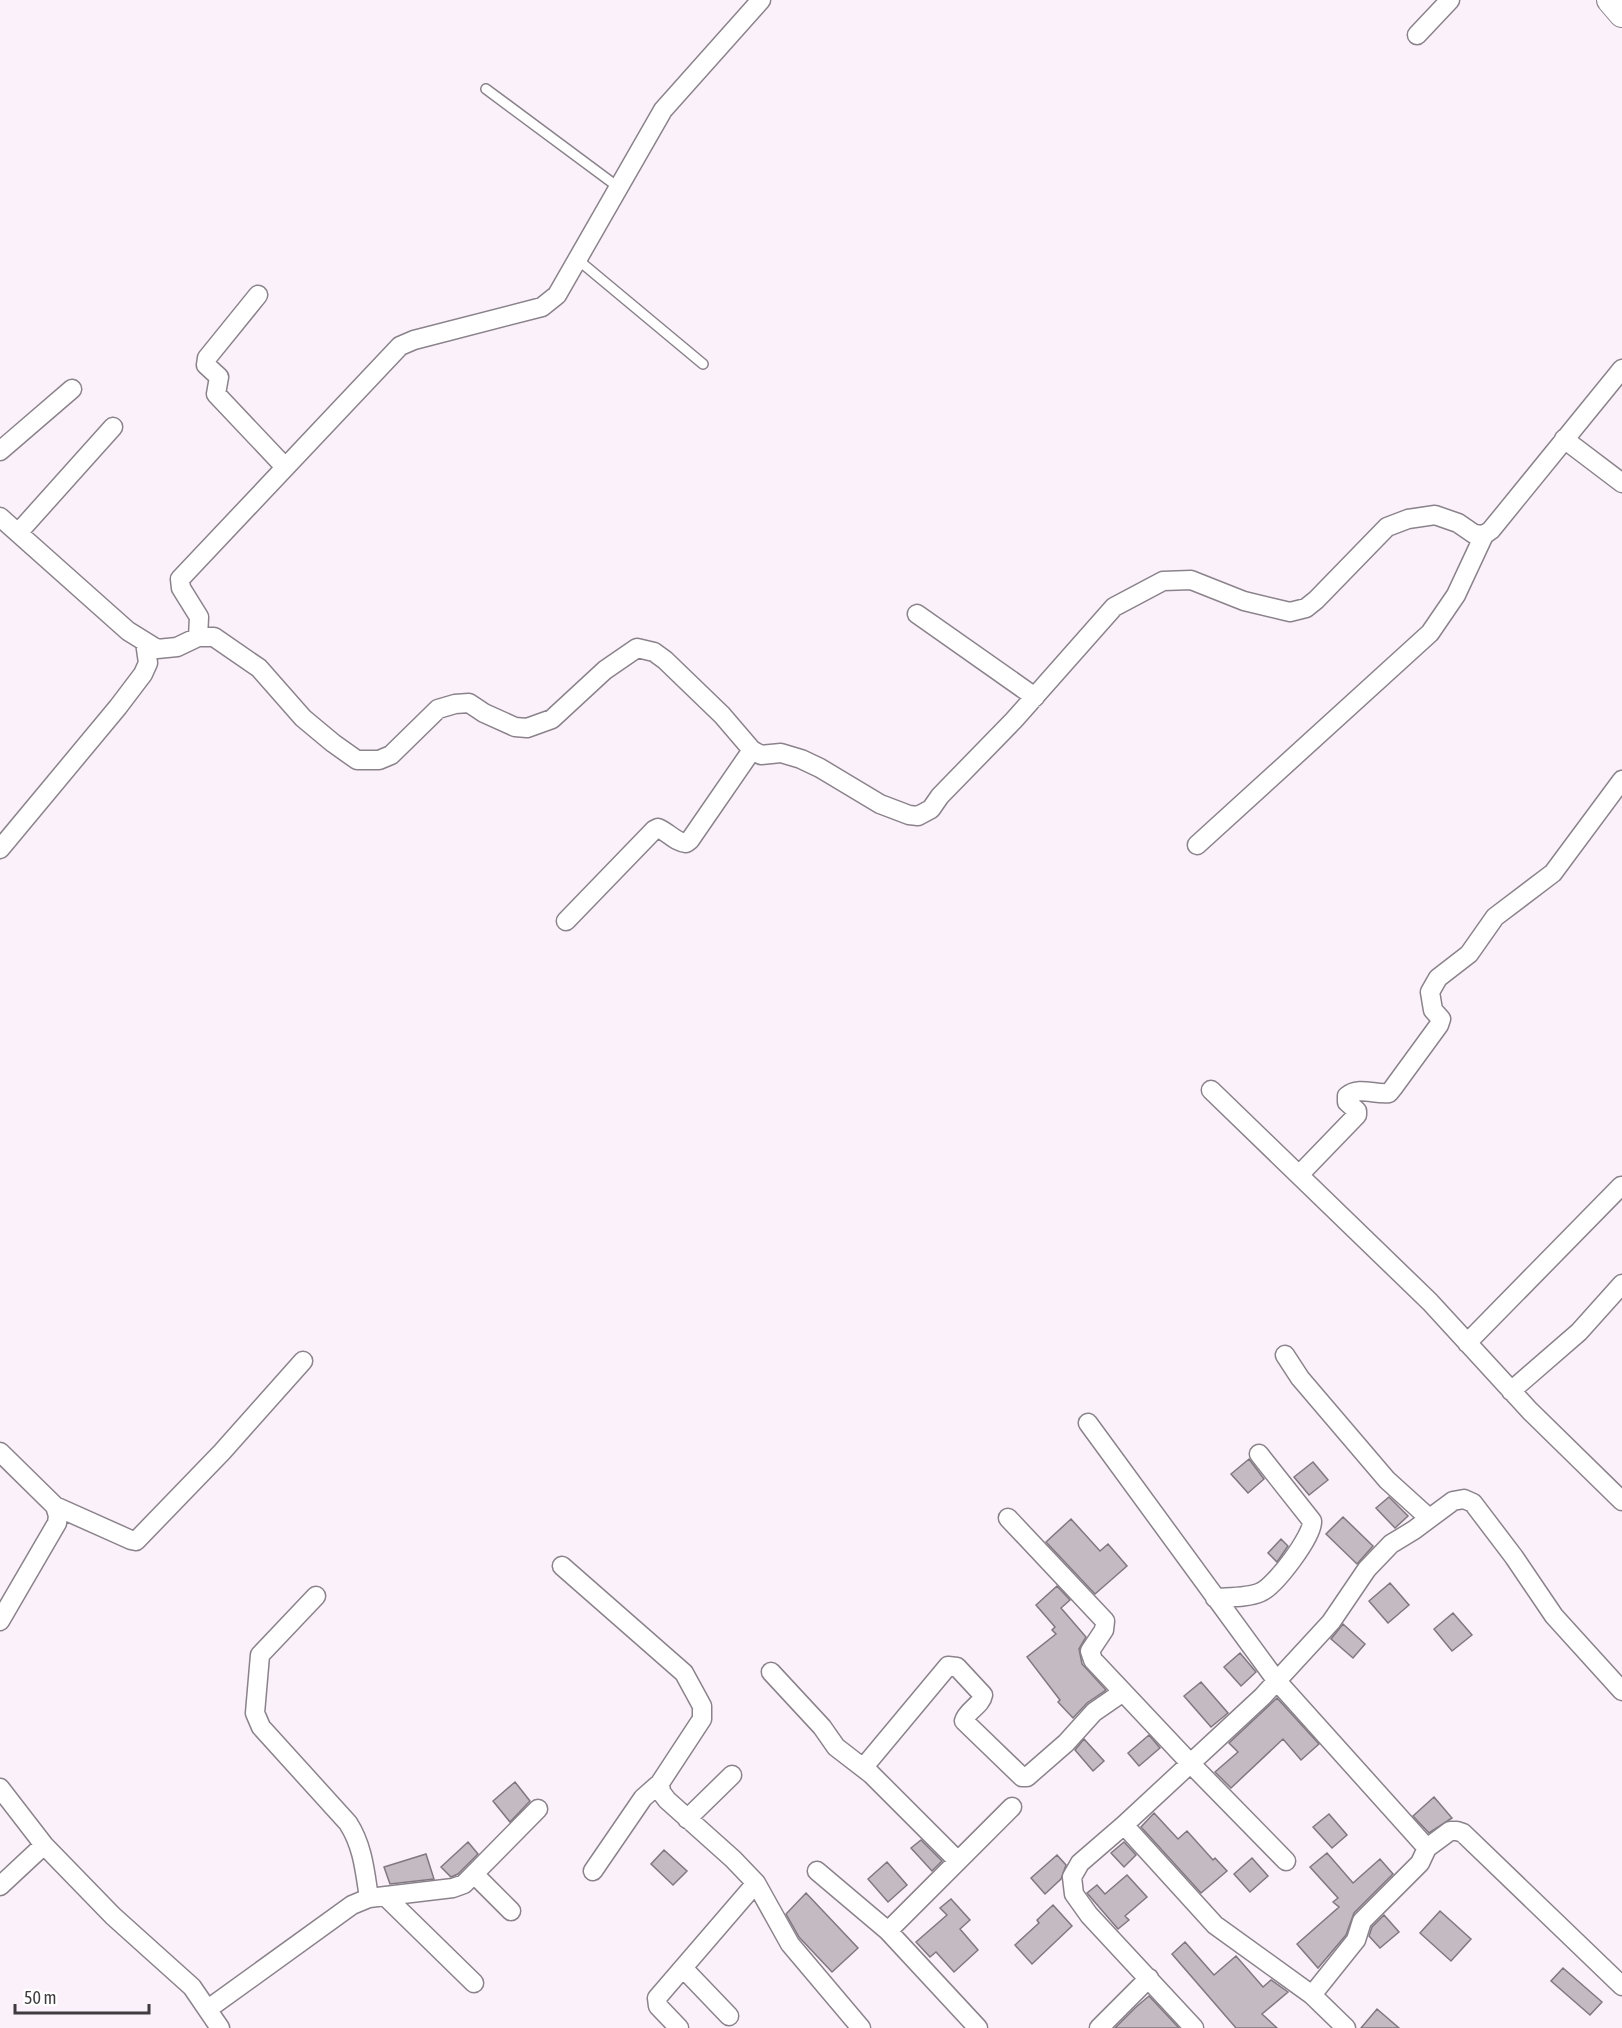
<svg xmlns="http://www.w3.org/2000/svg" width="1622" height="2028" font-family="'Asap Condensed',sans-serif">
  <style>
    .building { fill: #c3bac2; stroke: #807880; stroke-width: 1.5 }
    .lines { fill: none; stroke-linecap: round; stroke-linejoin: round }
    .lane-casing { stroke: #8b838b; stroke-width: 12 }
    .street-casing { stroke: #8b838b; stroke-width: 21 }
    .secondary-casing { stroke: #8b838b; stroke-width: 28 }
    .lane { stroke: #fff; stroke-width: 9 }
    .street { stroke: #fff; stroke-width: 18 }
    .secondary { stroke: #fff; stroke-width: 26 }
  </style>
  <rect width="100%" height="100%" fill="#fbf1fa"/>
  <!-- building -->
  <path class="building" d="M1249,1459l15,20 -16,14 -17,-19z
    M1313,1462l15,18 -19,15 -15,-18z
    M1389,1497l19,19 -13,12 -19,-20z
    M1343,1517l30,29 -16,18 -31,-30z
    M1071,1519l29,32 8,-7 19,22 -32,28 -49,-52z
    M1281,1539l7,7 -11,16 -9,-9z
    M1390,1583l19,22 -21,18 -19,-22z
    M1057,1586l13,14 -9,8 25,29 -7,12 3,15 24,26 -19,13 -14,15 -15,-16 2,-2 -33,-43 29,-23 -4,-4 3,-3 -19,-22z
    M1453,1613l19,22 -20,16 -18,-22z
    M1343,1624l22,20 -12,14 -22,-19z
    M1240,1653l16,19 -15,14 -17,-19z
    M1201,1682l27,31 -17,14 -27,-31z
    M1277,1698l42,46 -18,16 -18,-21 -52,49 -16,-16 23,-20 -9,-9z
    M1149,1735l11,13 -21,18 -11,-13z
    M1084,1739l20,22 -11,10 -18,-21z
    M515,1782l15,19 -20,21 -17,-21z
    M1434,1797l18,21 -23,15 -16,-17z
    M1154,1813l24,26 9,-8 26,29 2,-2 12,13 -26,22 -60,-66z
    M1329,1814l18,21 -15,13 -19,-21z
    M921,1840l21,21 -10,10 -21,-23z
    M468,1842l10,12 -20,20 -7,3 -10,-10z
    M1124,1842l12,13 -12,12 -13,-14z
    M664,1850l23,21 -14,14 -22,-21z
    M1327,1853l26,30 27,-24 13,15 -39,39 -8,22 -28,33 -21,-24 42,-37 -6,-5 5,-4 -28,-31z
    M426,1854l8,25 -44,5 -6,-17z
    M1057,1855l9,10 -5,14 -16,15 -14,-16z
    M1252,1858l16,18 -18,16 -16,-18z
    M887,1862l20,23 -19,17 -20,-23z
    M1127,1875l20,22 -22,19 4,4 -11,9 -31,-36 10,-8 8,9z
    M806,1893l52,55 -26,24 -33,-35 -13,-23z
    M951,1899l19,21 -10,9 18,21 -24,22 -18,-20 -6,5 -14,-15 31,-27 -7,-7z
    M1053,1905l19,21 -40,38 -17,-19 24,-22 -2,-3z
    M1440,1911l31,28 -20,22 -31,-28z
    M1384,1915l15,17 -19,16 -11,-12 3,-9z
    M1185,1942l29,33 22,-19 27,31 8,-7 17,12 -26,22 15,14h-41l-64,-74z
    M1563,1968l39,34 -12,13 -39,-34z
    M1149,1996l30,32h-64l20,-20z
    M1377,2009l22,19h-38z"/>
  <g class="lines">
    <!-- lane casing -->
    <g class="lane-casing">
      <path id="lane" d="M486,89l132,98
        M577,259l126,105"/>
    </g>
    <!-- street casing -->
    <g class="street-casing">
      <path id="street" d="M1417,35l33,-35
        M258,295l-51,63 -1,7 13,12 -3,17 69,73
        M1564,439l58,44
        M0,451l72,-62
        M0,517l128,114 29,18 20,-2 21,-10h16l45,31 44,50 30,25 24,17h22l12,-5 47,-46 17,-5 14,-1 15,10 31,14 12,1 25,-9 53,-49 32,-22 17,4 11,8 57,55 30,35 9,5 20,-2 20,6 19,9 60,36 29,11 9,1 13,-7 9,-13 74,-76 100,-113 49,-26 28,-1 53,21 46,11 16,-4 10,-8 71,-73 21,-8 27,-4 23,8 16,11 10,1 7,-5 131,-161
        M18,533l95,-106
        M917,614l118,83
        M198,637l1,-20 -18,-29 -1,-9 220,-233 14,-6 128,-33 15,-12 106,-185 98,-110
        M1197,845l233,-212 26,-38 28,-60
        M0,849l118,-142 25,-33 5,-11 -3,-21
        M566,921l88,-91 4,-2c10,4 17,14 28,15l4,-3 62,-90
        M1211,1090l219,212 100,109 92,90
        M1299,1175l58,-60v-4l-10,-9v-6c12,-10 28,-1 42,-3l4,-5 46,-63 2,-6 -8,-9 -3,-18 8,-14 31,-24 26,-37 58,-44 69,-93
        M1467,1343l154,-157
        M1285,1355l15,23 87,102 42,38
        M1511,1391l68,-59 43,-48
        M1088,1423l188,257 151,168
        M0,1452l55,54 3,10 -1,7 -57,98
        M55,1506l76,34 5,1 86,-89 81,-91
        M1008,1518l97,103 -1,9 -14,21 3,9 98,104 95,97
        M562,1566l122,107 18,33v13l-42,64 1,9 6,8 66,59 23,24 34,61 71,84
        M316,1596l-56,59 -5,58 6,14 87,96c15,23 17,49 21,75
        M1215,1598c14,-1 33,0 46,-6 14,-6 52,-56 51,-71l-53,-67
        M771,1672l51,55 14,20 35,27 87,87
        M863,1768l85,-102 9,1 26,28c-2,11 -16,15 -19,26l58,56h5l39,-34 28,-31 29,-20
        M0,1788l44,57 69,71 79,71 28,41
        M687,1819l45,-44
        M1124,1825l91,100 97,70
        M593,1871l50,-73 17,-15
        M817,1871l71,60 90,97
        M475,1875l36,36
        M0,1886l44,-41
        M385,1896l89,87
        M888,1931l124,-124
        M683,1968l46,48
        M208,2009l144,-104 17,-7 84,-10 11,-4 74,-75
        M679,2028l-21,-22 -1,-8 99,-115
        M1099,2028l50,-50
        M1194,2028l-105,-113 -15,-21 -2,-17 8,-14 44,-38 138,-128 69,-75 36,-53 24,-25 23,-14 39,-29 11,-2 9,4 41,54 40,59 68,75
        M1346,2028l-34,-33 44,-55 6,-19 58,-58 7,-15 23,-17h7l6,2 159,153"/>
    </g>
    <!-- secondary casing -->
    <g class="secondary-casing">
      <path id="secondary" d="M1610,0l12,14"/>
    </g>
    <!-- lane -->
    <use href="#lane" class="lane"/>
    <!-- street -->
    <use href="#street" class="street"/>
    <!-- secondary -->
    <use href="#secondary" class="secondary"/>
  </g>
  <!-- scale -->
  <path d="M15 2004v9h134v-9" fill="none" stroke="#3f3b3e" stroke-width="3"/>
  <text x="24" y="2004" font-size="18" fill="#3f3b3e" stroke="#ffffff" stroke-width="4.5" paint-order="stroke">50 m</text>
</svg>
